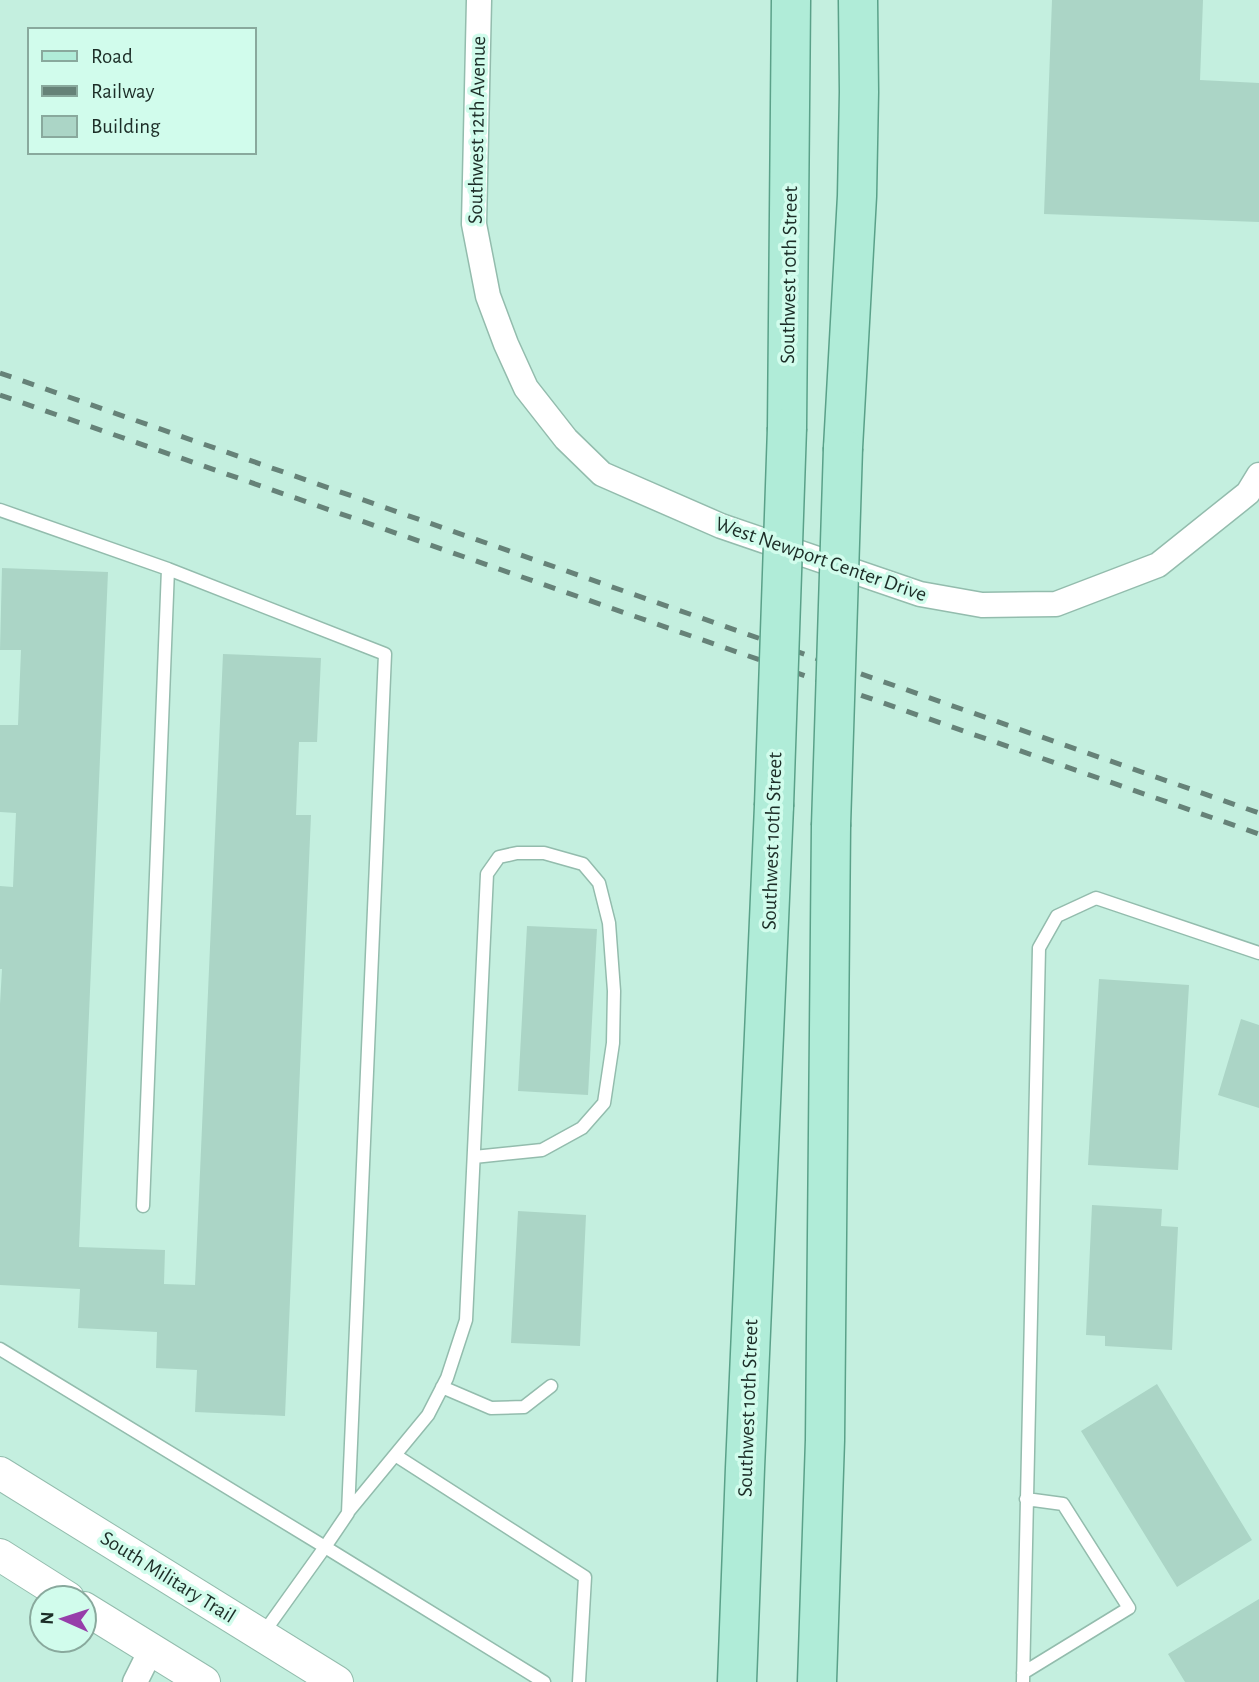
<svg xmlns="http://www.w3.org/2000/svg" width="1259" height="1682" font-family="'Alegreya Sans',sans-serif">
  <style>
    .building { fill: #abd5c6 }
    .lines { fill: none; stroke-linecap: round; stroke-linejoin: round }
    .service-casing { stroke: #93bcad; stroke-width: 15 }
    .minor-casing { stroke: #93bcad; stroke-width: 27 }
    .tertiary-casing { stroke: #93bcad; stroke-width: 34 }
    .primary-casing { stroke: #5aa189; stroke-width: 41 }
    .service { stroke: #fff; stroke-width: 12 }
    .minor { stroke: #fff; stroke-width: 24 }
    .tertiary { stroke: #fff; stroke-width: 32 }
    .primary { stroke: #b0ecd8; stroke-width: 38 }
    .rail { stroke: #668278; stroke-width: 5; stroke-dasharray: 12 12; stroke-linecap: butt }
    .primary-bridge-casing { stroke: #5aa189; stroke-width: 41; stroke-linecap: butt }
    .primary-bridge { stroke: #b0ecd8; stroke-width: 38 }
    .labels { text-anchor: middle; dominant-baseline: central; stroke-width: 7; stroke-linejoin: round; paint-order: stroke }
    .street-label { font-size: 21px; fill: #1c2d27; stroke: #d1fcec }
  </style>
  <rect width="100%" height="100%" fill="#c4efdf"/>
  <!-- building -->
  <path class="building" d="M1052,0h151l-3,80 59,3v139l-215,-8z
    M2,568l106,4 -29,675 86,3 -1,34 31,1 28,-631 98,4 -4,84h-18l-3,73h15l-26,601 -90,-4 2,-42 -41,-2 1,-36 -79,-4 2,-39 -80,-4v-281l2,-35h-2v-83l13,1 3,-74 -16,-1v-87h18l3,-75h-21z
    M527,926l70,3 -9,166 -70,-4z
    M1099,979l90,6 -11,185 -90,-5z
    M1241,1019l18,6v83l-41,-13z
    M1092,1205l70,4 -1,17 17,1 -6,123 -67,-4v-10l-19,-1z
    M518,1211l68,4 -6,131 -69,-3z
    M1157,1384l95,156 -75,47 -96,-156z
    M1259,1599v83h-74l-17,-28z"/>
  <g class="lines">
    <!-- service casing -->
    <g class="service-casing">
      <path id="service" d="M0,510l168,59 -25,637
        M168,569l217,85 -37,859 -23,34 219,135
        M0,1349l325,198 -63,88
        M442,1387l49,21 33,-1 27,-21
        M395,1455l190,122 -6,105
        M348,1512l80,-97 19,-37 19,-58 21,-446 12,-17 18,-4h27l39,11 16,19 10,40 5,68 -1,52 -9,60 -22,25 -40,22 -68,7
        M1023,1673l106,-65 -66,-104 -37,-5
        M1023,1682l16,-734 18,-32 39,-18 163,55"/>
    </g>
    <!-- minor casing -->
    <g class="minor-casing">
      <path id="minor" d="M479,0l-5,224 14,72 18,48 20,44 40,51 36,35 119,52 199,68 62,11 74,-1 102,-39 90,-72 11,-18
        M135,1682l16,-32"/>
    </g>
    <!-- tertiary casing -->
    <g class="tertiary-casing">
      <path id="tertiary" d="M0,1473l337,209
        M0,1555l68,43
        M84,1608l120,74"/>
    </g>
    <!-- primary casing -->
    <g class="primary-casing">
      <path id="primary" d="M787,428l4,-428
        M843,448l14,-252 2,-104 -1,-92
        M737,1682l8,-214 29,-662
        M817,1682l8,-242 6,-614"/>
    </g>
    <!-- service -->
    <use href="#service" class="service"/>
    <!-- minor -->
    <use href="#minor" class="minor"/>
    <!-- tertiary -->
    <use href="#tertiary" class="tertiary"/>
    <!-- primary -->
    <use href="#primary" class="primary"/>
    <!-- rail -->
    <path class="rail" d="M0,373l1259,440
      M0,395l1259,439"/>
    <!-- primary-bridge casing -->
    <g class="primary-bridge-casing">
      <path id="primary-bridge" d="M774,806l13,-378
        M831,826l12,-378"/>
    </g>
    <!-- primary-bridge -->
    <use href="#primary-bridge" class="primary-bridge"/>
  </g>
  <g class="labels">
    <!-- street labels -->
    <g class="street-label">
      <text transform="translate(477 130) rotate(-89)">Southwest 12th Avenue</text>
      <text transform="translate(789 275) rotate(-89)">Southwest 10th Street</text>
      <text transform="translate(821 559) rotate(19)">West Newport Center Drive</text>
      <text transform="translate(772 841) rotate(-88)">Southwest 10th Street</text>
      <text transform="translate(748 1408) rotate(-88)">Southwest 10th Street</text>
      <text transform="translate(168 1577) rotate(32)">South Military Trail</text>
    </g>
  </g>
  <!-- legend -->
  <rect x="28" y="28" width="228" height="126" fill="#d1fcec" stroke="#89a99d" stroke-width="2"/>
  <rect x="42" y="51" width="35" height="10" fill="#b0ecd8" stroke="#89a99d" stroke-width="2"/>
  <text x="91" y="63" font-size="21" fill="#1c2d27">Road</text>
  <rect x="42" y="86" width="35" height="10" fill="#668278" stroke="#89a99d" stroke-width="2"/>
  <text x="91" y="98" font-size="21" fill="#1c2d27">Railway</text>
  <rect x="42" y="116" width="35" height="21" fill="#abd5c6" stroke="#89a99d" stroke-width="2"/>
  <text x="91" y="133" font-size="21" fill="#1c2d27">Building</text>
  <!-- north arrow -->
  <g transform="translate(63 1619) rotate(273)"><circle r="33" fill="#d1fcec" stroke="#89a99d" stroke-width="2"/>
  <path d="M0-5L12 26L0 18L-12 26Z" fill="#973eaa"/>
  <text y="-10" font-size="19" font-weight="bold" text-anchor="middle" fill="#1c2d27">N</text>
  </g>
</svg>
